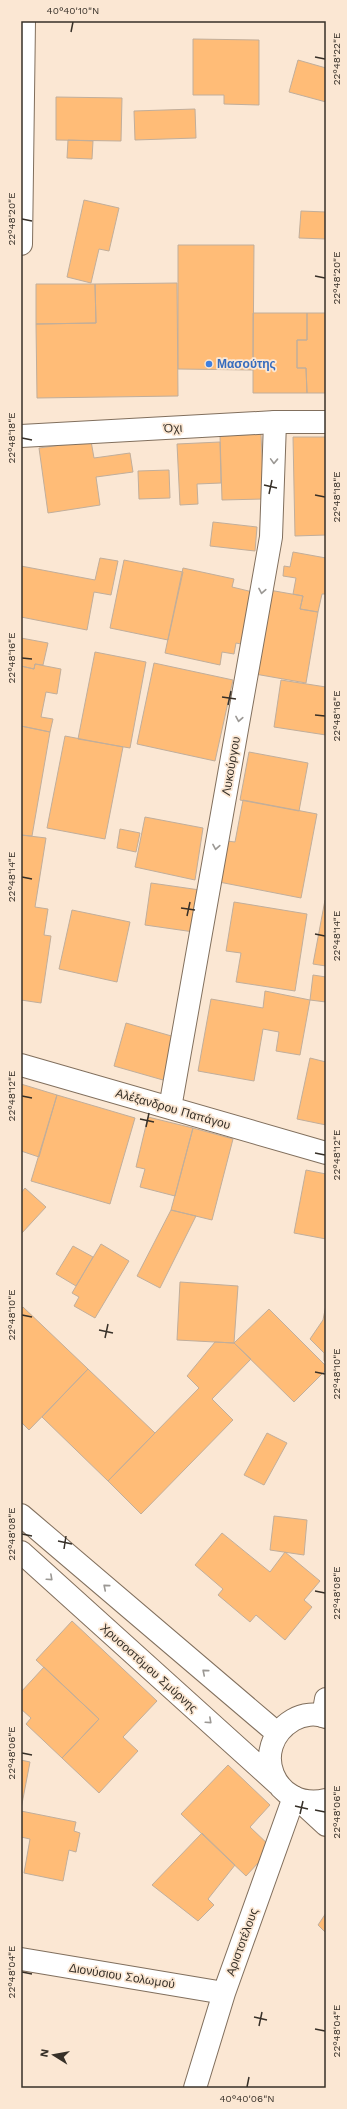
<svg xmlns="http://www.w3.org/2000/svg" width="347" height="2109" font-family="'Work Sans',sans-serif">
  <style>
    .building { fill: #ffbc77; stroke: #c1ae9b }
    .lines { fill: none; stroke-linecap: round; stroke-linejoin: round }
    .street-casing { stroke: #816f5d; stroke-width: 24 }
    .secondary-casing { stroke: #816f5d; stroke-width: 24 }
    .street { stroke: #fff; stroke-width: 22 }
    .secondary { stroke: #fff; stroke-width: 22 }
    .oneway { stroke: #9b9894 }
    .ticks { fill: none; stroke: #373028; stroke-width: 1.5 }
    .shop-dot { fill: #3f7fe0; stroke: #fbe7d3; stroke-width: 1.5 }
    .labels { text-anchor: middle; dominant-baseline: central; stroke-width: 3.5; stroke-linejoin: round; paint-order: stroke }
    .shop-label { font-size: 12px; font-weight: bold; fill: #366cbe; stroke: #fbe7d3; text-anchor: start }
    .street-label { font-size: 12px; fill: #373028; stroke: #fbe7d3 }
    .neatline { fill: none; stroke: #373028; stroke-width: 1.5 }
    .ticks-label { font-size: 10px; text-anchor: middle; fill: #373028 }
  </style>
  <rect width="100%" height="100%" fill="#fbe7d3"/>
  <!-- building -->
  <path class="building" d="M193,39l66,1v65l-35,-1v-9h-31z
    M298,60l28,8v34l-37,-10z
    M56,97l66,1 -1,43 -65,-1z
    M195,109l1,29 -61,2 -1,-29z
    M68,140l25,1 -1,18 -25,-1z
    M84,200l35,8 -10,43 -10,-2 -8,34 -24,-6z
    M301,211l25,1v27l-27,-1z
    M178,245h76l-1,125 -75,-1z
    M177,283l1,113 -141,2 -1,-74 60,-1 -1,-39z
    M36,284h59l1,39 -60,1z
    M253,313h54v27h-10v28h9l1,25h-54z
    M307,313h19v80h-19l-1,-25h-9v-28h10z
    M261,434l3,65 -42,1 -2,-64z
    M293,437h33v98l-31,1z
    M91,441l3,17 36,-5 3,19 -37,5 4,28 -52,8 -9,-65z
    M220,442l1,41 -24,1 1,20 -18,1 -3,-61z
    M169,470l1,28 -31,1 -1,-28z
    M213,522l44,5 -2,24 -45,-5z
    M293,552l33,6v36h-4l-4,18 -18,-3 3,-13 -10,-2 3,-16 -13,-2 1,-10 6,1z
    M100,558l18,3 -7,34 -17,-3 -7,38 -66,-13v-51l74,14z
    M124,560l59,12 -15,68 -58,-12z
    M183,568l51,11 -2,8 25,6 -11,52 -10,-2 -2,11 -12,-2 -2,13 -55,-12z
    M269,590l34,6 -3,13 18,3 -12,71 -51,-9z
    M21,638l27,5 -5,22 -8,-1 -1,5 -13,-3z
    M95,652l51,10 -16,86 -52,-9z
    M154,663l79,17 -18,81 -78,-17z
    M35,664l26,5 -4,25 -11,-2 -5,25 12,2 -3,13 -29,-6v-60l13,3z
    M281,680l45,7v48l-52,-8z
    M21,726l29,6 -18,104 -11,-1z
    M65,736l58,11 -18,92 -58,-11z
    M249,752l59,11 -9,48 -59,-11z
    M243,800l74,14 -16,84 -82,-16 8,-41 8,1z
    M145,817l58,11 -8,52 -60,-13z
    M120,829l20,4 -4,19 -19,-4z
    M21,835l25,3 -11,69 13,2 -4,26 7,1 -10,67 -20,-3z
    M151,883l49,7 -6,42 -49,-7z
    M325,900l1,1v65l-13,-2z
    M234,902l73,12 -12,77 -59,-9 5,-29 -15,-2z
    M72,910l58,12 -13,60 -58,-13z
    M313,975l13,2v25l-16,-2z
    M265,991l45,9 -10,55 -24,-4 3,-19 -16,-3 -9,52 -56,-10 13,-72 52,9z
    M126,1023l49,14 -12,43 -49,-14z
    M310,1058l16,4v63l-29,-6z
    M21,1084l36,11 -18,62 -18,-6z
    M57,1095l78,23 -25,86 -79,-23z
    M148,1117l45,11 -18,68 -35,-9 5,-18 -9,-2z
    M193,1128l40,11 -21,81 -41,-10z
    M306,1170l20,4v65l-32,-6z
    M25,1188l21,19 -25,27v-41z
    M171,1210l25,6 -36,72 -23,-12z
    M101,1244l28,17 -34,57 -21,-12 5,-9 -7,-4z
    M73,1246l20,11 -17,29 -20,-12z
    M180,1282l58,4 -4,57 -57,-3z
    M326,1305v57l-2,-1v-8l-14,-14 13,-19z
    M23,1307l65,62 -59,61 -8,-8v-112z
    M269,1309l57,57v4l-32,32 -60,-59z
    M215,1342l19,1 17,16 -39,40 21,21 -92,94 -33,-33 91,-93 -12,-12z
    M88,1369l67,64 -47,48 -66,-64z
    M267,1433l20,10 -23,42 -20,-10z
    M274,1516l33,4 -3,35 -34,-5z
    M222,1533l48,39 15,-20 35,29 -16,19 8,7 -27,33 -29,-25 -6,7 -32,-27 5,-6 -28,-24z
    M72,1621l85,80 -34,36 15,14 -39,42 -37,-35 37,-39 -63,-59z
    M44,1667l55,52 -37,39 -36,-34 5,-6 -10,-9v-17z
    M21,1760l9,2 -9,47z
    M228,1765l42,40 -20,22 22,21 -26,28 -65,-62z
    M21,1811l55,11 -2,9 6,2 -4,19 -7,-2 -6,31 -39,-8 6,-34 -9,-2z
    M202,1833l33,32 -27,34 6,6 -16,16 -46,-36z
    M326,1913v20l-8,-8z"/>
  <g class="lines">
    <!-- street casing -->
    <g class="street-casing">
      <path id="street" d="M21,244l3,-223
        M21,1065l305,88
        M170,1108l101,-571 4,-115
        M323,1716l3,-17
        M21,1959l203,34
        M195,2088l29,-95 70,-196"/>
    </g>
    <!-- secondary casing -->
    <g class="secondary-casing">
      <path id="secondary" d="M21,436l254,-14h51
        M21,1515l256,218
        M21,1552l257,232
        M326,1717c-10,-4 -23,-3 -33,3 -45,27 -19,92 33,80
        M300,1801l26,24"/>
    </g>
    <!-- street -->
    <use href="#street" class="street"/>
    <!-- secondary -->
    <use href="#secondary" class="secondary"/>
  </g>
  <!-- one-way arrows -->
  <defs><path id="oneway-chevron" d="M-2-3.5L2.5 0L-2 3.5" fill="none" stroke-width="1.6" stroke-linecap="round" stroke-linejoin="round"/></defs>
  <g class="oneway">
    <use href="#oneway-chevron" transform="translate(274 461) rotate(92)"/>
    <use href="#oneway-chevron" transform="translate(262 591) rotate(100)"/>
    <use href="#oneway-chevron" transform="translate(239 719) rotate(100)"/>
    <use href="#oneway-chevron" transform="translate(216 847) rotate(100)"/>
    <use href="#oneway-chevron" transform="translate(50 1578) rotate(42)"/>
    <use href="#oneway-chevron" transform="translate(106 1587) rotate(-140)"/>
    <use href="#oneway-chevron" transform="translate(205 1672) rotate(-140)"/>
    <use href="#oneway-chevron" transform="translate(209 1721) rotate(42)"/>
  </g>
  <!-- ticks -->
  <path class="ticks" d="M71,32l2,-10M315,57l10,2M22,219l10,2M315,276l10,2M22,438l10,2M264,485l13,3M269,494l3,-14M315,495l10,2M22,658l10,1M222,697l14,2M228,705l3,-14M315,715l10,1M22,877l10,2M181,908l14,2M187,916l3,-14M315,934l10,2M22,1096l10,2M140,1119l14,3M146,1127l3,-14M315,1153l10,2M22,1315l10,2M99,1330l14,3M105,1338l3,-14M315,1372l10,2M22,1534l10,2M58,1541l14,3M64,1549l2,-13M315,1591l10,2M22,1753l10,2M295,1806l13,3M315,1810l10,2M300,1814l3,-13M22,1972l10,2M254,2017l13,3M259,2026l3,-14M315,2029l10,2M247,2087l2,-10"/>
  <!-- markers -->
  <circle class="shop-dot" cx="209" cy="364" r="4"/>
  <g class="labels">
    <!-- shop labels -->
    <g class="shop-label">
      <text x="217" y="364">Μασούτης</text>
    </g>
    <!-- street labels -->
    <g class="street-label">
      <text transform="translate(173 428) rotate(-3)">Όχι</text>
      <text transform="translate(231 766) rotate(-80)">Λυκούργου</text>
      <text transform="translate(173 1109) rotate(16)">Αλέξανδρου Παπάγου</text>
      <text transform="translate(149 1668) rotate(42)">Χρυσοστόμου Σμύρνης</text>
      <text transform="translate(242 1942) rotate(-70)">Αριστοτέλους</text>
      <text transform="translate(122 1976) rotate(9)">Διονύσιου Σολωμού</text>
    </g>
  </g>
  <!-- border -->
  <rect width="347" height="2109" fill="none" stroke="#fbe7d3" stroke-width="44"/>
  <!-- north arrow -->
  <g transform="translate(54 2055) rotate(281)" stroke="#fbe7d3" stroke-width="3" paint-order="stroke">
  <path d="M0-3L7 15L0 10L-7 15Z" fill="#373028"/>
  <text y="-6" font-size="11" font-weight="bold" text-anchor="middle" fill="#373028">N</text>
  </g>
  <rect x="22" y="22" width="303" height="2065" class="neatline"/>
  <g class="ticks-label">
    <text x="73" y="14">40°40'10"N</text>
    <text transform="translate(336 59) rotate(-90)" y="4">22°48'22"E</text>
    <text transform="translate(11 219) rotate(-90)" y="4">22°48'20"E</text>
    <text transform="translate(336 278) rotate(-90)" y="4">22°48'20"E</text>
    <text transform="translate(11 438) rotate(-90)" y="4">22°48'18"E</text>
    <text transform="translate(336 497) rotate(-90)" y="4">22°48'18"E</text>
    <text transform="translate(11 658) rotate(-90)" y="4">22°48'16"E</text>
    <text transform="translate(336 716) rotate(-90)" y="4">22°48'16"E</text>
    <text transform="translate(11 877) rotate(-90)" y="4">22°48'14"E</text>
    <text transform="translate(336 936) rotate(-90)" y="4">22°48'14"E</text>
    <text transform="translate(11 1096) rotate(-90)" y="4">22°48'12"E</text>
    <text transform="translate(336 1155) rotate(-90)" y="4">22°48'12"E</text>
    <text transform="translate(11 1315) rotate(-90)" y="4">22°48'10"E</text>
    <text transform="translate(336 1374) rotate(-90)" y="4">22°48'10"E</text>
    <text transform="translate(11 1534) rotate(-90)" y="4">22°48'08"E</text>
    <text transform="translate(336 1593) rotate(-90)" y="4">22°48'08"E</text>
    <text transform="translate(11 1753) rotate(-90)" y="4">22°48'06"E</text>
    <text transform="translate(336 1812) rotate(-90)" y="4">22°48'06"E</text>
    <text transform="translate(11 1972) rotate(-90)" y="4">22°48'04"E</text>
    <text transform="translate(336 2031) rotate(-90)" y="4">22°48'04"E</text>
    <text x="247" y="2102">40°40'06"N</text>
  </g>
</svg>
